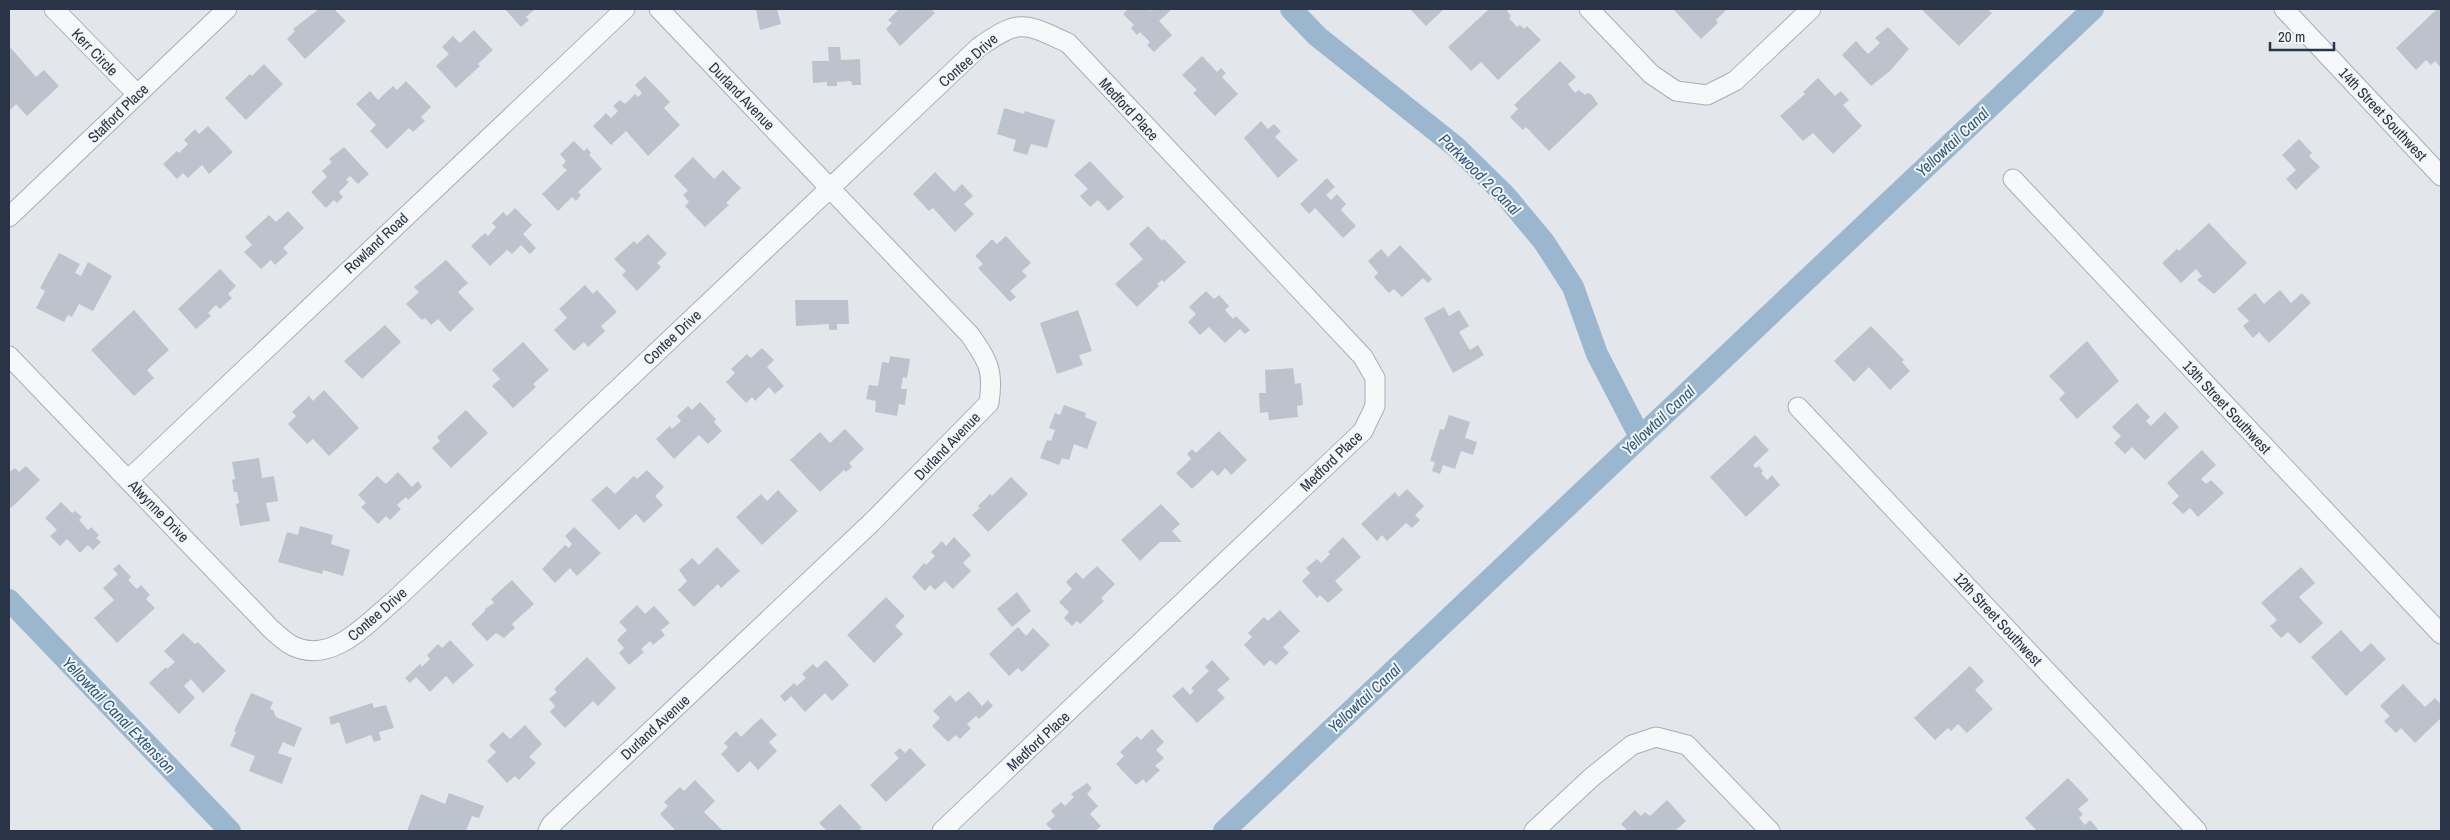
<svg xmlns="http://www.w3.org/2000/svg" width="2450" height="840" font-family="'Archivo Narrow',sans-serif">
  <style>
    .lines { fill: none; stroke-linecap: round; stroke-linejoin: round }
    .canal { stroke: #9bb7cf; stroke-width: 22 }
    .building { fill: #bcc3cd }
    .street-casing { stroke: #a7aeb7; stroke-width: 21 }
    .street { stroke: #f6f8fa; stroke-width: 19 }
    .labels { text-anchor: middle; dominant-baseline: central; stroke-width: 4; stroke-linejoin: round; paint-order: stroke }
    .street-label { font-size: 15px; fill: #293546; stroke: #f3f6f9 }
    .water-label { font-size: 16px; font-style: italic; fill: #2e577f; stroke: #f3f6f9 }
  </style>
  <rect width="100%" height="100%" fill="#e3e7ec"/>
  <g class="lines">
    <!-- canal -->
    <path class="canal" d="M1291,9l26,27 139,111 49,48 39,47 29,45 24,67 43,83
      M9,600l221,231
      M1224,831l869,-822"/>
  </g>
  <!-- building -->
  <path class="building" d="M319,9h15l12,12 -41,38 -18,-20 8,-8 -2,-2z
    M505,9h30l-9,8 3,3 -8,7z
    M756,9h21l4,15 -21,6z
    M899,9h32l4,4 -35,33 -14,-17 6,-6 -4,-3z
    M1128,9h19l3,2 2,-2h20l-13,12 13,14 -18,17 -7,-7 3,-3 -10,-10 -3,3 -6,-7 3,-3 -11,-11z
    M1410,9h34l-18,17z
    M1489,9h20l-2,2 4,5 -2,2 8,9 3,-2 4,4 3,-3 14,14 -43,40 -17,-18 -10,9 -23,-24z
    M1673,9h52l1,1 -10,10 2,3 -17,16z
    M1921,9h66l5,4 -33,33z
    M2437,9l4,1v58l-6,-7 -4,4 -5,-5 -10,10 -20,-22z
    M1888,27l21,22 -19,22 -19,15 -29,-31 14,-14 12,13 12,-11 -5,-5z
    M474,30l19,20 -15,14 2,2 -24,22 -20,-22 13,-12 -7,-7 11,-11 7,7z
    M9,46l27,31 8,-7 15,16 -32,30 -11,-12 -7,7z
    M828,47h12l1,13 19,-1 1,26h-9l-1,-4 -14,1v4h-10v-4l-14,1 -1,-22h17z
    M1202,56l15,16 4,-4 5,5 -4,4 16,17 -23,22 -22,-23 4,-3 -15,-15z
    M1560,61l16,16 -8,7 7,9 4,-3 6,5 2,-2 4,1 7,10 -49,47 -23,-24 -3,3 -13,-13 8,-8 -4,-4z
    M264,64l19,20 -37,36 -21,-22 25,-24 2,2z
    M645,76l25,26 -6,6 16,17 -32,31 -22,-25 -15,14 -18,-19 13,-13 5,5 7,-7 -5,-5 7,-6 5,4 10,-10 3,3 4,-4 -7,-8z
    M1818,78l17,18 6,-5 8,9 -6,5 19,21 -29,28 -20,-21 -10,8 -23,-25 25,-22 -2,-2z
    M406,81l25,26 -10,10 4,4 -12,11 -4,-4 -22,21 -17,-18 6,-6 -20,-21 14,-13 8,9 15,-14 4,4z
    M1004,108l20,6 1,-3 30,9 -8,28 -16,-4 -4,11 -14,-4 3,-11 -19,-6z
    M1261,121l7,8 6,-5 7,7 -6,6 23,23 -20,18 -34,-40z
    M208,126l25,26 -24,22 -7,-9 -14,13 -5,-5 -6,6 -14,-15 14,-13 2,2 9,-9 -4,-4 11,-11 4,5z
    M2299,139l13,14 -3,3 11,11 -24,23 -10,-11 10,-9 -14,-15z
    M574,141l10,10 3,-3 4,5 -2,2 13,14 -24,23 3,3 -5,6 -4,-4 -14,14 -16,-17 25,-24 -5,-4 4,-5 -6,-7z
    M344,147l25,27 -11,10 -8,-8 -4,4 3,2 -10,10 4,5 -6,6 -3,-3 -8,8 -15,-16 16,-15 -5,-6 10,-9 -3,-3z
    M693,157l21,22 9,-9 18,18 -15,15 3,2 -24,22 -20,-21 4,-4 -6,-7 5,-4 -14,-15z
    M1090,161l34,36 -16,14 -10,-11 -8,7 -10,-11 8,-7 -14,-14z
    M935,172l19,20 8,-8 11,12 -9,8 10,10 -19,18 -22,-24 -4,3 -16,-17z
    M1327,178l8,9 -9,8 5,5 6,-6 9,10 -5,6 15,16 -13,12 -28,-30 -6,6 -9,-10z
    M515,208l17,17 -9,9 13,14 -6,6 -9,-9 -9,9 -5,-4 -17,16 -19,-20 14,-13 3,3 8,-9 -4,-4 11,-11 4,4z
    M288,211l16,17 -21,20 5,5 -13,12 -4,-5 -10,9 -17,-17 8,-7 -7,-8 24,-22 7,7z
    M2209,223l38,40 -33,31 -17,-14 5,-4 -6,-7 -15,14 -19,-20 15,-14 2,2z
    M1148,226l14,15 2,-2 22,23 -22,20 -2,-2 -5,4 2,2 -22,21 -22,-23 28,-25 -14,-15z
    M648,234l19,20 -10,9 4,4 -24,24 -15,-16 4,-4 -12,-12 20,-18 3,3z
    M1006,236l25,27 -9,8 5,5 -17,15 6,6 -6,5 -32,-34 5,-4 -8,-8 17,-17 5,5z
    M1400,245l32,34 -4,4 -5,-5 -21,19 -8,-8 -5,4 -15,-16 4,-4 -10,-12 13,-12 7,8z
    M59,253l21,11 -5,9 6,3 7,-14 24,14 -19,35 -14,-7 -7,13 -4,-2 -4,7 -28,-14 9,-17 -5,-3z
    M446,260l22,23 -10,9 16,17 -24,23 -12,-13 -7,6 -6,-7 -3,2 -16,-16 13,-12 -5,-5z
    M220,269l16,17 -8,8 4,4 -12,11 -4,-4 -8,8 3,3 -15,13 -18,-20z
    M585,285l8,9 4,-4 20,22 -16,14 4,5 -17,16 -4,-5 -10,9 -20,-21 13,-12 -8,-9z
    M2280,290l11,13 11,-10 9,10 -42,40 -10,-11 -6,6 -10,-12 6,-5 -12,-12 18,-16 9,11z
    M1206,291l8,8 5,-4 10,11 -4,4 8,9 3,-3 14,14 -5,4 -5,-5 -15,14 -16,-16 -9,8 -12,-13 8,-8 -7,-7z
    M795,300h53l1,24h-12v6h-8v-6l-33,2z
    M1444,307l5,9 10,-6 10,16 -10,6 11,18 8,-5 6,10 -31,18 -29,-55z
    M134,310l35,40 -22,20 7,8 -20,18 -43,-46z
    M1078,310l14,41 -13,4 4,10 -26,9 -17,-51z
    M385,325l16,17 -39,37 -18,-18z
    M1871,326l33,34 -2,2 8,9 -20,19 -21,-23 -15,15 -20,-21z
    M2087,341l32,40 -42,38 -18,-20 6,-6 -16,-17z
    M523,342l26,28 -16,14 3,3 -23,21 -21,-22 8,-7 -8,-9z
    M762,348l12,12 -7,7 17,19 -9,8 -6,-7 -14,14 -3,-4 -6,6 -20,-21 9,-9 -4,-4 16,-15 4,4z
    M890,356l20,3 -3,19 -4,-1 -2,12h6l-2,16 -6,-1 -2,12 -22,-4 1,-11 -10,-2 3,-14 9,1 4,-24 7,1z
    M1293,368l2,16 6,-1 2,22 -6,1 1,11 -29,3 -1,-8 -8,1 -1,-20h7l-1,-23z
    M324,390l35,38 -30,28 -16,-17 -6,5 -19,-20 8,-8 -4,-4 17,-16 4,5z
    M700,402l16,17 -2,3 8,9 -14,13 -9,-9 -25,24 -18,-20 14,-13 2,3 9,-8 -4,-5 11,-10 4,4z
    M2137,403l13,14 -4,4 5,5 14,-14 14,15 -34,33 -13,-13 -7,7 -11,-11 7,-7 -9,-9z
    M1064,405l22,8 -1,4 12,5 -10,27 -13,-5 -5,16 -7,-2 -3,7 -19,-7 7,-18 4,1 4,-11 -6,-2 6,-15 5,2z
    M466,410l22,23 -37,35 -19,-20 8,-7 -3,-4z
    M1449,415l21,7 -5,16 12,4 -4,13 -12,-4 -6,18 -12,-4 -3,9 -8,-3 3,-9 -5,-1 10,-32 4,1z
    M845,429l19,20 -15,14 3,4 -6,5 -2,-2 -24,22 -30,-32 30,-28 10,11z
    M1219,431l28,29 -16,15 -6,-7 -7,8 -6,-6 -20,19 -16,-16 15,-14 -4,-5 5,-5 4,4z
    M1755,435l14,15 -16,15 3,3 3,-2 4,5 -2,2 6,7 5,-5 8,10 -34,32 -36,-40z
    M2202,450l14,15 -15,14 5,5 5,-4 13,13 -26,24 -8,-9 -7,6 -11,-11 7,-7 -12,-13z
    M259,458l3,20 12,-2 4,25 -12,2 4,18 -30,5 -4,-22 3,-1 -2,-11h-3l-2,-12 3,-1 -3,-17z
    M26,466l14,14 -29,28 -2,-3v-33l6,-4 4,4z
    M647,470l17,17 -9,9 8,9 -19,18 -8,-9 -17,16 -28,-30 16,-14 8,8 19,-18 3,3z
    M398,472l14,15 6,-6 4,6 -14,13 -2,-3 -9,8 4,4 -11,11 -4,-4 -8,8 -17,-17 5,-4 -8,-8 19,-19 9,8z
    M1011,477l17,17 -40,38 -16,-17 8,-7 -2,-2 12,-12 2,2z
    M1407,489l17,17 -9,9 5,5 -8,8 -6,-5 -19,18 -5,-6 -5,6 -16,-17 34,-32 4,5z
    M778,490l20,21 -36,34 -26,-28 25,-23 6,7z
    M61,502l11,11 3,-2 7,6 -3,3 9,10 3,-3 8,8 -3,3 5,4 -8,8 -5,-5 -8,8 -13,-14 -7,7 -10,-10 7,-6 -12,-12z
    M1161,504l19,20 -8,7 10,11h-22l-20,19 -19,-21z
    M300,526l33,9 -2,9 19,6 -7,26 -20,-6 -1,4 -44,-12 9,-30 11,3z
    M574,527l27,26 -24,23 -7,-8 -15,15 -13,-14 23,-24 4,3 3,-4 -7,-8z
    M954,537l17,18 -8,8 8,8 -18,18 -8,-8 -10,9 -5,-5 -5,6 -13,-14 12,-14 2,2 9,-9 -4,-4 11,-11 4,5z
    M1343,537l18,20 -26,24 8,9 -15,13 -8,-8 -3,3 -15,-17 8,-8 -4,-5 11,-9 4,4 9,-9 -2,-2z
    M717,547l23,24 -19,17 -3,-4 -24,23 -16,-17 9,-9 -8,-11 13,-12 7,7z
    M119,564l12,13 -3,3 9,9 4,-4 9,10 -4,4 9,9 -38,35 -23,-25 20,-18 -11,-12 15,-14 -5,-5z
    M1097,566l18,18 -14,14 3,3 -24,23 -3,-3 -5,5 -8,-8 5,-6 -10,-10 13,-13 -6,-7 10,-10 7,7z
    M2301,567l14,16 -16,14 24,26 -23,21 -12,-12 -7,6 -11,-12 7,-6 -16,-17z
    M512,580l22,24 -22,20 3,4 -11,10 -8,-5 -9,8 -16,-17 14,-13v-2l9,-6 -3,-4z
    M1017,592l14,19 -19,16 -15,-18z
    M886,597l19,19 -10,10 8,8 -29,29 -27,-28z
    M637,605l8,9 9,-8 16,17 -9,7 4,5 -12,10 -3,-4 -9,8 3,3 -15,13 -10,-12 5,-5 -7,-8 10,-10 -8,-8z
    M1280,610l20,21 -17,16 6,6 -13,12 -6,-5 -6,6 -20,-21 8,-8 -4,-4 16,-16 4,4z
    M1018,627l8,9 7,-8 17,17 -28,27 -4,-4 -9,8 -20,-22z
    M2341,630l20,22 10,-9 15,16 -40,37 -35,-39z
    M183,633l12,11 3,-2 28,29 -23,22 -12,-14 -7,7 11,12 -16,16 -30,-31 17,-16 1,2 8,-7 -11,-11z
    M450,640l24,25 -21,19 -7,-8 -16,16 -14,-15 -6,6 -5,-5 15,-14 2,3 8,-8 -3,-4 11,-11 4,4z
    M587,657l29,31 -18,18 -5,-5 -28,27 -15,-16 5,-6 -6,-7 8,-7 -3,-3z
    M826,660l23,25 -17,16 -7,-8 -20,19 -14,-16 -6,6 -5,-6 14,-13 3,3 9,-8 -4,-4 11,-10 4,4z
    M1212,660l18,19 -13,11 8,8 -28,25 -25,-27 11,-9 7,8 4,-4 -3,-3 18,-17 -4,-4z
    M1970,666l14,15 -9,9 18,19 -26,24 -9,-9 -7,7 -3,-3 -13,12 -21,-22z
    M2403,684l22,23 10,-9 6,6v14l-26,25 -14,-15 -5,5 -12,-12 6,-5 -10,-10z
    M969,691l13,15 6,-6 5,6 -14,13 -3,-3 -9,8 4,4 -11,11 -4,-4 -8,7 -16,-16 8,-8 -7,-7 17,-16 6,7z
    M251,693l22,9 -3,7 3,1 3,7 26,11 -8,19 -11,-5 -5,11 14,5 -10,26 -33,-13 6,-15 -25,-10 6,-14 -2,-1z
    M372,703l2,5 12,-3 8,23 -15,4 2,8 -7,2 -3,-7 -25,9 -7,-22 -8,3 -2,-8z
    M761,718l16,17 -8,7 8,9 -19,19 -8,-9 -12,12 -17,-19 7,-7 -4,-4 12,-12 5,6z
    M525,725l17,19 -13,13 7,6 -17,17 -4,-4 -8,7 -20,-22 9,-9 -7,-7 14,-13 7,7z
    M1152,729l12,13 -8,8 8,8 -9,8 5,4 -14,13 -3,-4 -7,6 -20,-21 8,-8 -4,-4 17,-16 4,4z
    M900,748l5,5 5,-5 16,17 -40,37 -16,-17 29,-27 -5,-5z
    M2068,778l21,22 -11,9 5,5 -4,4 6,7 5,-5 8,9 -2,2h-59l-12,-13z
    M695,780l20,21 -11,11 19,19h-47l-16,-17 8,-8 -4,-4 16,-15 4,4z
    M1087,783l5,5 -5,6 11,12 -8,8 11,12 -6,5h-42l-7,-7 9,-8 -4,-5 10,-9 4,4 9,-9 -3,-3z
    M449,793l35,13 -5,12 -7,-2 -6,15h-59l14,-37 24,10z
    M1667,800l19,21 -11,10h-47l-7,-7 14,-14 6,6 4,-4 5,4z
    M840,804l22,24 -4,3h-31l-8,-8z"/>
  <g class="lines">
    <!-- street casing -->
    <g class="street-casing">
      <path id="street" d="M54,9l83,85
        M1589,9l62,65 25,17 31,4 28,-14 76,-72
        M2284,9l157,167
        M2013,179l428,455
        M9,217l218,-208
        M9,356l262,273c7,6 14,13 22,17 40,19 75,-24 103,-47l583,-552c42,-29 45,-24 89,-4l295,314 12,21v28l-12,25 -421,400
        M1798,407l399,424
        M129,479l496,-470
        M548,831l3,-6 321,-303 117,-119c5,-33 -1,-42 -19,-68l-311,-326
        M1534,831l58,-54 40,-32 24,-8 31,8 83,86"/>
    </g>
    <!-- street -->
    <use href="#street" class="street"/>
  </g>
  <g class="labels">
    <!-- street labels -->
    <g class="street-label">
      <text transform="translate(95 52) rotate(46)">Kerr Circle</text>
      <text transform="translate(968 60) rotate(-41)">Contee Drive</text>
      <text transform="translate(742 96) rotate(46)">Durland Avenue</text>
      <text transform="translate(1129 109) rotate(47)">Medford Place</text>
      <text transform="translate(118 113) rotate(-44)">Stafford Place</text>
      <text transform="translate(2383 114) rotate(47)">14th Street Southwest</text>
      <text transform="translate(376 243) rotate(-43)">Rowland Road</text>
      <text transform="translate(672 337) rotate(-43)">Contee Drive</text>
      <text transform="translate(2227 407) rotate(47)">13th Street Southwest</text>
      <text transform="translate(947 446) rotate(-46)">Durland Avenue</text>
      <text transform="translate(1331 461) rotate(-44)">Medford Place</text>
      <text transform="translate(159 511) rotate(46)">Alwynne Drive</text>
      <text transform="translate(377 614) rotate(-41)">Contee Drive</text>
      <text transform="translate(1998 619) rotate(47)">12th Street Southwest</text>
      <text transform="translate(655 727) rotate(-43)">Durland Avenue</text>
      <text transform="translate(1038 741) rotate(-43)">Medford Place</text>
    </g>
    <!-- water labels -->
    <g class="water-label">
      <text transform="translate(1952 142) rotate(-43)">Yellowtail Canal</text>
      <text transform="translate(1480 174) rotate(45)">Parkwood 2 Canal</text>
      <text transform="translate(1658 420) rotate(-43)">Yellowtail Canal</text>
      <text transform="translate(1364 698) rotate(-43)">Yellowtail Canal</text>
      <text transform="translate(119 715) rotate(46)">Yellowtail Canal Extension</text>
    </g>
  </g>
  <!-- border -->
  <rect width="2450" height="840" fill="none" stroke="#293546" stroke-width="20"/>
  <!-- scale -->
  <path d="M2270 42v8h64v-8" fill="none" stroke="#293546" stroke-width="2.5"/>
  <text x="2278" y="42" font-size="15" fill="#293546" stroke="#f3f6f9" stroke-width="4" paint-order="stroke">20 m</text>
</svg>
